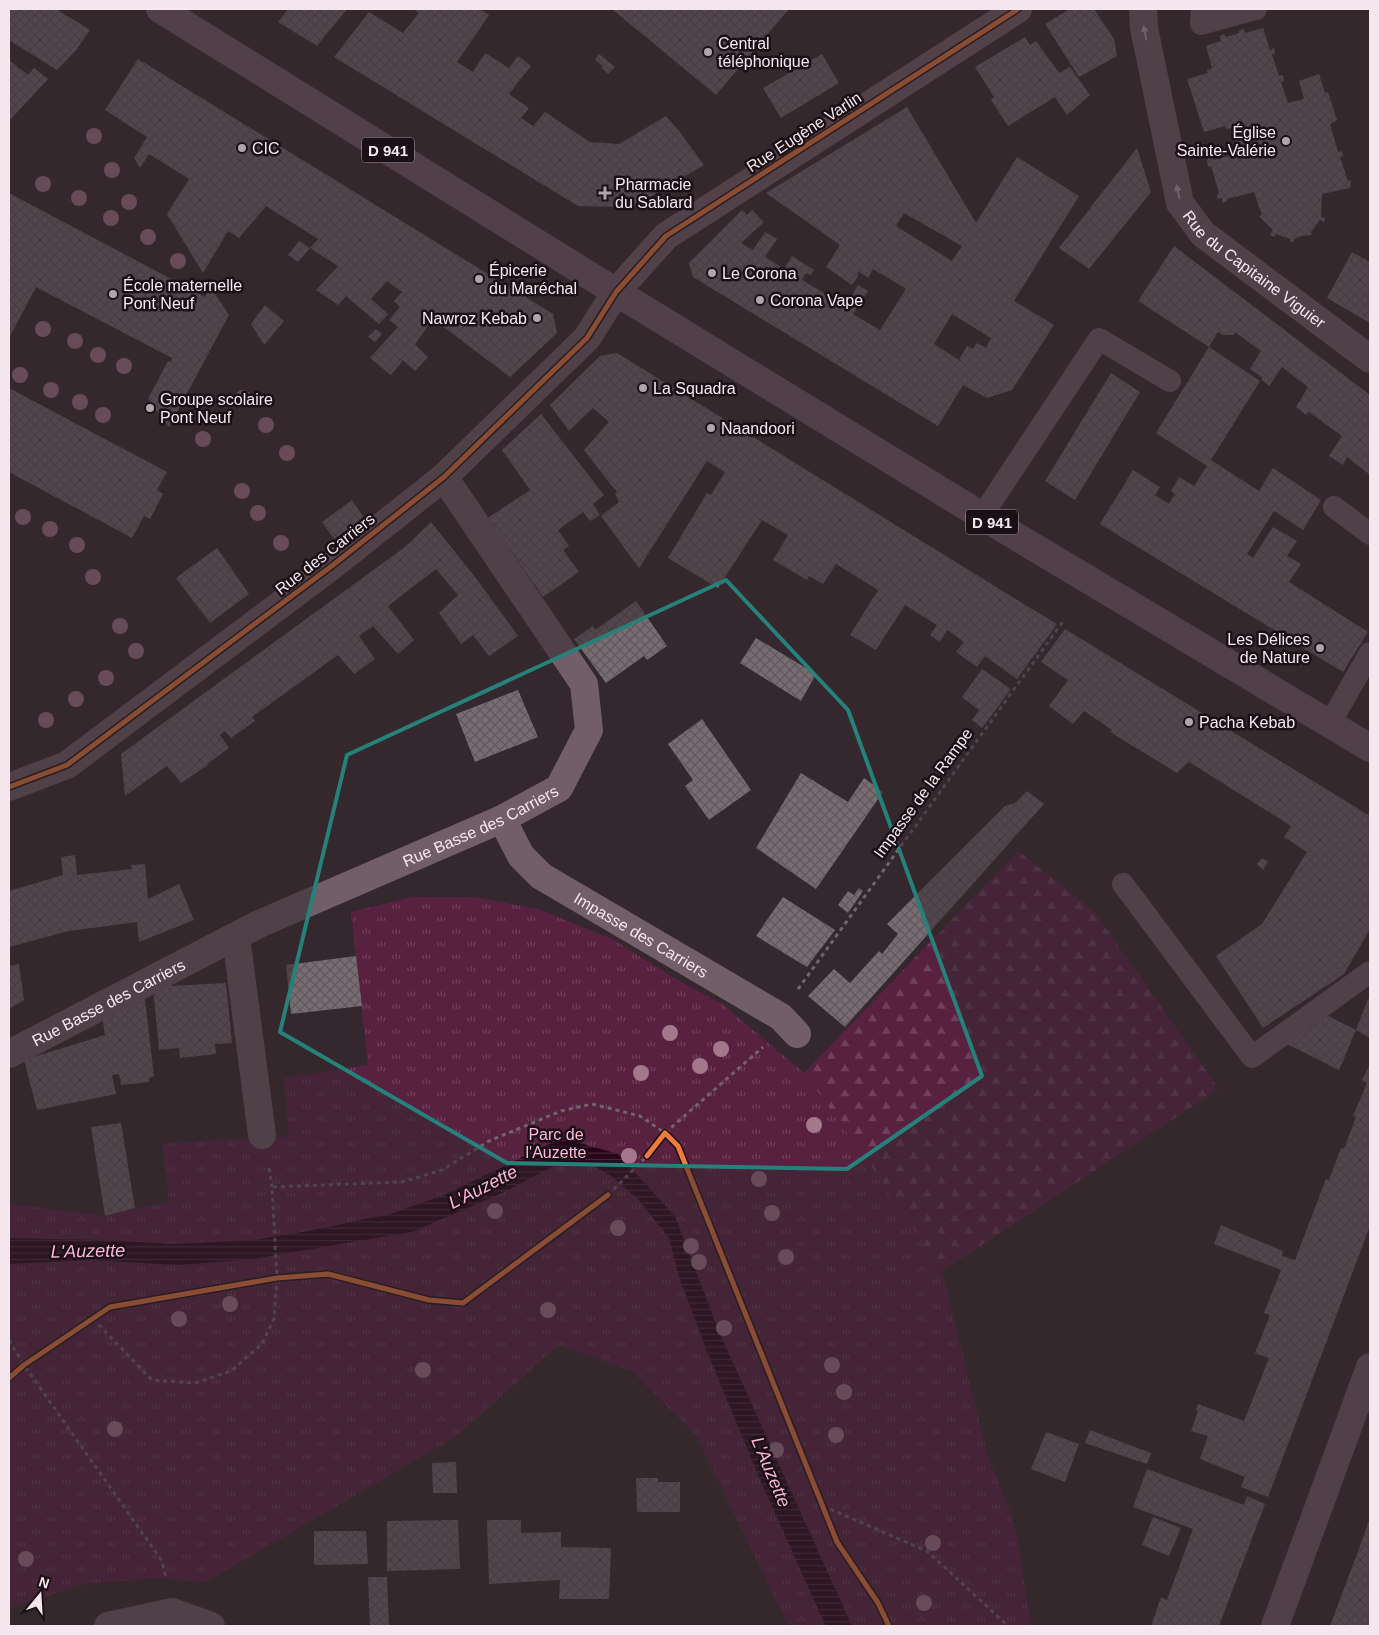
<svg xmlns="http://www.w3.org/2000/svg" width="1379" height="1635" font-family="Arial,sans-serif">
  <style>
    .forest { fill: url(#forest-firs) }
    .park { fill: url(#park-tufts) }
    .water { fill: url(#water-rules) }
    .building { fill: url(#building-cross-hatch); fill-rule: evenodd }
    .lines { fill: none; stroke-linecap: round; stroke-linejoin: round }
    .path { stroke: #71646a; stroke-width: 3; stroke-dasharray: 4 4; stroke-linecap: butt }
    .lane { stroke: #715e68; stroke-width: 22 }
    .street { stroke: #715e68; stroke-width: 28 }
    .secondary { stroke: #755f6a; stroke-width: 28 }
    .primary { stroke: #745e6a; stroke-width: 28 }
    .cycleway-casing { stroke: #1a1015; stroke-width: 8 }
    .cycleway { stroke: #f17a3a; stroke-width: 5 }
    .tree { fill: #a4778d }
    .oneway { fill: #baa9b2 }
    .marked { fill: none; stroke: #26817b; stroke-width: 4; stroke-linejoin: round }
    .poi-dot { fill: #b2a4ab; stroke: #1a1015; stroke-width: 2 }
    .labels { text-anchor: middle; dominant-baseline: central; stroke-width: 5; stroke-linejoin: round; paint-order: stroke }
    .shield { fill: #1a1015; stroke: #b4a6ad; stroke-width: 1 }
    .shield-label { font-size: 15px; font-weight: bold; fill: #f6e7ee }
    .poi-label { font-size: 16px; fill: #f6e7ee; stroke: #1a1015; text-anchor: start }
    .street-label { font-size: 16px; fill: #f6e7ee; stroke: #1a1015 }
    .park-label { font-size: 16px; fill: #ffb7db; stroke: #1a1015 }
    .water-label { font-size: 18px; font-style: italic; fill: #fdb5d9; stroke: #1a1015 }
  </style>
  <defs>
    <pattern id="forest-firs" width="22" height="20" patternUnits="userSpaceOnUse" patternTransform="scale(1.25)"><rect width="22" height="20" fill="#582140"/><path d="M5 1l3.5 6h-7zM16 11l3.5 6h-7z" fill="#71415c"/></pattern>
    <pattern id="park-tufts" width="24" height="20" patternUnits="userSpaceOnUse" patternTransform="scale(1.25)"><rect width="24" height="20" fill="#582140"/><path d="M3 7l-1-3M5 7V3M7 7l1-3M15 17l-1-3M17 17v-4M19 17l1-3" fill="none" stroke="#71415c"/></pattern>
    <pattern id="water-rules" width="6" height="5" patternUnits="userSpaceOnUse" patternTransform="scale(1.25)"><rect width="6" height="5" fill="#270418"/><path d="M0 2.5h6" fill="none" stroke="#47293a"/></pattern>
    <pattern id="building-cross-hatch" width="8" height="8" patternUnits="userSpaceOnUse" patternTransform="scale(1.25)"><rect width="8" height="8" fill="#776c71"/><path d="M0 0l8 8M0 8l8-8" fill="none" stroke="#60585c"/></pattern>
  </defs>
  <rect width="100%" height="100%" fill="#34282e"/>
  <!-- forest -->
  <path class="forest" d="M1018,851l76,60 125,178 -277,182 -82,-121 -56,-77z"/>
  <!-- park -->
  <path class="park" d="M413,897h61l64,12 74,30 64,40 45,24 83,70 56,77 82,121 45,182 21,52 10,34 13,87h-243l-92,-191 -65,-64 -72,-26 -105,93 -248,144 -50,-4 -70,6 -77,24v-404l96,12 30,-8 34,-5 -7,-59 127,-8 -5,-58 84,-13 -17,-153z"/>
  <!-- water -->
  <path class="water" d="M562,1138l56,16 57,62 45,118 132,292h-26l-5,-10 -62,-139 -51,-123 -29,-77 -10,-39 -31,-39 -27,-23 -22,-13 -27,-1 -58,30 -92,40 -159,27 -74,6 -90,-5 -80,4v-26l92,2 73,4 80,-4 49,-8 87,-18 54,-19z"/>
  <!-- building -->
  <path class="building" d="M9,9h47l34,21 -13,19 -20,21 -48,-30z
    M288,9h59l-30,37 -39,-24z
    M413,9h67l9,6 -32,47 16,10 12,-19 24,15 9,-12 13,10 -22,28 20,14 -8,10 12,8 12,-14 45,30 29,2 47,-28 13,15 25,34 -71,42 -55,-1 -244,-149 35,-45 34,21 16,-20z
    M612,9h177l-73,86z
    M1070,9h24l20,30 3,17 -38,21 -34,-53z
    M1263,28l7,22 4,-2 1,5 -3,2 7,21 4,-1 1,6 -3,1 7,21 16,-4 -5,-18 20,-7 6,19 3,-1 9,28 -7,4 8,28 4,-1 1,5 -3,1 8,24 3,-1 -1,8 -28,6 -1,23 4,1 -1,4 -4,-2 -9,12 1,3 -11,1 -7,3v3h-4v-3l-14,-5 -1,3 -5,-2 3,-5 -14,-14 3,-1 -8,-23 -27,7v2l-5,2v-5l-5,1v-4l2,-2 -8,-27 -3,1 -1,-5 1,-5 4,-2 2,5 19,-5 6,-5 -7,-22 -6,1 -1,-3 -21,6 -17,-53 21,-6 -1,-3 5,-2 -6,-22 15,-5 -1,-5 4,-2 2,3 13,-4v-3l5,-1 1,4z
    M1025,37l5,8 6,-4 23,32 11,-6 20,28 -23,20 -12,-18 -47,29 -17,-26 3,-3 -19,-30z
    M599,54l16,13 -7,7 -7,-7 2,-1 -8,-6z
    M822,54l17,29 -58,35 -18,-30z
    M138,59l415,255 4,19 -47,44 -77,-58 -18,25 13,13 -13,14 -12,-11 -12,15 -21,-17 28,-31 -9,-7 11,-13 -6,-6 8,-9 -15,-11 -16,18 17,15 -9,10 -33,-28 -8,9 -22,-15 22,-24 -28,-18 8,-9 -52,-33 -27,32 -11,-7 -25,42 -36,-59 22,-35 -40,-25 -9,14 -6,-10 13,-21 -42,-27z
    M9,60l19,15 6,-7 14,11 -39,42z
    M907,107l69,116 41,-66 62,39 -65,105 40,24 -42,65 -25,8 -24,-13 -25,41 -245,-149 -4,-14 53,-53 5,5 5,-5 12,12 -23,21 12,7 12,-18 12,7 -12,18 19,12 8,-13 22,14 -3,5 -5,-2 -4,7 44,26 12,-21 10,6 -15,23 27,16 26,-41 -33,-20 -5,9 -10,-7v5l-6,9 -26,-18 14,-22 -74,-52zM904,213l58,33 -10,15 -56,-35zM952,314l39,24 -5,10 -9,-5 -4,6 -6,-3 -8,14 -25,-16z
    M1137,148l14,44 -62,77 -30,-21z
    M9,193l196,104 5,-11 19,29 -60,112 -21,-28 20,-38 3,1 1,-4 -136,-71 -27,51z
    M299,241l11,7 -12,14 -10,-7z
    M1174,246l196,149v80l-23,-18 -4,8 -14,-9 13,-20 -33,-24 -3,3 -10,-8 12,-20 -26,-20 -13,19 -8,-7 1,-2 -12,-8 11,-18 -26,-19 -1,3h-11l-5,-3 -9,15 51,34 -49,79 48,31 14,-23 48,32 -18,30 -29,-19 -27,43 6,4 20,-31 24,14 -10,15 14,8 -12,18 79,50 -25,40 -243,-148 33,-54 27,17 -5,8 14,9 6,-10 -4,-3 8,-14 15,9 13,-20 -51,-33 53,-86 -71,-46z
    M1352,252l18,10v61l-43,-25z
    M265,305l19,16 -20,24 -13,-21z
    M376,329l6,5 -7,8 -7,-5z
    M617,353l405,250 35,21 -40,55 -32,-23 -8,11 -21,-15 8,-10 -17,-12 -7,12 -10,-7 7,-10 -32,-20 -29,45 -26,-15 28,-45 -42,-26 -13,20 -14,-8 -2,4 -34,-20 15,-25 -26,-15 -44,68 -50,-30 39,-65 4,2 14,-23 -18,-11 -68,107 -38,-52 18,-14 -4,-8 2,-3 -6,-6 -27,-35 25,-28 -16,-14 -24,23 -19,-26 50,-49z
    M1111,373l29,19 -65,108 -30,-19z
    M9,388l158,84 -10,18 6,4 -13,25 -6,-3 -12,22 -123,-66z
    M541,414l63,81 -11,9 7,11 -10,6 -7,-9 -25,18 11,16 -6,4 16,22 -36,25 -55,-79 42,-28 -28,-40z
    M352,500l12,18 -30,21 -12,-17z
    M431,522l44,55 43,59 -29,20 -16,-21 -12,9 -22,-31 19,-18 -22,-26 -48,37 26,34 -16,14 -25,-28 -14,10 16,23 -21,15 -16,-19 -86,62 3,4 -24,17 -6,-7 -5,4 9,13 -22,16 1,1 -27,18 -14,-17 -42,30 -4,-42 284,-207z
    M217,548l32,46 -39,29 -34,-45z
    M636,601l31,45 -20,14 -3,-4 -38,27 -32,-44 19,-13 2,4z
    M1065,629l305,187v113l-26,45 -81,54 -47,-72 46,-32 45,-72 -23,-15 7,-11 -102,-64 -12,11 -67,-41 2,-2 -28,-19 -11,13 -24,-18 19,-26 -27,-18z
    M756,638l60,36 -15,27 -61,-38z
    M982,669l29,20 -29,39 -10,-8 7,-10 -17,-13z
    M518,690l20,47 -63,25 -19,-48z
    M702,719l49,71 -42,30 -24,-34 8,-6 -25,-36z
    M801,773l47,29 16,-24 19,14 -67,97 -60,-41z
    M1027,791l17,13 -199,223 -37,-31 26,-27 16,14 29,-32 3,3 16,-20 -11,-10 118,-118 10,-3z
    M75,855l2,20 55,-6 -1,-4 14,-1 3,35 31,-15 15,36 -55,22 -2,-20 -68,9 -60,16v-56l54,-16 -2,-18z
    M1262,858l6,4 -5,8 -6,-6z
    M859,888l4,3 -15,22 -10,-8 10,-14 6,4z
    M783,897l52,33 -28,37 -51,-31z
    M356,956l6,50 -71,8 -5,-49z
    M19,964l5,36 -15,9v-43z
    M226,983l6,60 -17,1 1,10 -36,4 -1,-10 -20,2 -6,-63z
    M144,991l10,85 -5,2v4l-28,3 -2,-11 -7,1 4,19 -79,16 -13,-50 81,-25 -3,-20z
    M1368,999l2,1v38l-14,-8 -17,40 -54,-27 41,-28 30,15z
    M1370,1064v162l-102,271 -27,-10 4,-10 -45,-18 8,-23 -17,-5 7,-20 -2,-1 2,-6 46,17 25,-63 -14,-5 15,-38 -6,-2 17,-43 -67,-26 7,-19 62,26 -1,5 13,4 31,-81 3,1 12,-32 3,1 12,-32 -3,-1 14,-33 -5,-3z
    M121,1123l14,85 -30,8 -14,-89z
    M1090,1430l61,23 -4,11 -62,-21z
    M1046,1432l33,12 -14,38 -34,-13z
    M456,1462l1,31h-24l-1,-30z
    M1147,1469l97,36 3,-9 18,8 -46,122h-68l10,-29 6,3 26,-71 -60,-22z
    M636,1478h22v4h22v30h-43z
    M1153,1517l28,11 -12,28 -27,-11z
    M1370,1517v109h-40l33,-88z
    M458,1520l2,49 -73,2v-50z
    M487,1520h34v13l40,-1v15l50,1 -2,51h-50l1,-19 -71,4z
    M314,1531h52l2,33 -54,1z
    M368,1577h19l2,49h-19z"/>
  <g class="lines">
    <!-- path -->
    <path class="path" d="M798,989l266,-369
      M269,1168l3,19
      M608,1195l39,-39
      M93,1319l59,61 43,3 36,-12 31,-27 12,-25 3,-41 -5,-91 130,-5 40,-12 47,-29 72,-30 31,-7 48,12 25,17 98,-86
      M9,1340l15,25 138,196 4,17
      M823,1506l104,45 81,75"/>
    <!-- lane -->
    <path class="lane" d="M1202,9l-1,15 55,-15
      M1334,507l36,27
      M982,516l117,-177 71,42
      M1330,723l40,-70
      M1123,884l129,173 118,-85"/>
    <!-- street -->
    <g class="street">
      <path id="s1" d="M1143,9l1,19 36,175 23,31 167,125"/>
      <path d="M9,787l58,-22 266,-200 111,-88 143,-139 29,-46"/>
      <path id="s2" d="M502,819l19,37 20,20 240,141 16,17"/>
      <path d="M236,937l26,198"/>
      <path id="s3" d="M9,1054l250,-130 243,-105 57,-31 30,-58 -5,-46 -140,-207"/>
      <path d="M108,1626l64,-14 39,14"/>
    </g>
    <!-- secondary -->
    <path class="secondary" d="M616,292l50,-56 352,-227"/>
    <!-- primary -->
    <path class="primary" d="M160,9l456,283 366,224 388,232
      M1275,1626l95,-259"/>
    <!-- cycleway casing -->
    <g class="cycleway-casing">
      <path id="cycleway" d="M9,787l58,-22 266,-200 111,-88 143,-139 29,-46 50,-56 352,-227
        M647,1156l18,-23 13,13 159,396 41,61 11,23
        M9,1378l15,-13 86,-58 167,-29 51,-4 101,26 34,3 145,-108"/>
    </g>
    <!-- cycleway -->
    <use href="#cycleway" class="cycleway"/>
  </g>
  <!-- trees -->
  <g class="tree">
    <circle cx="94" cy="136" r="8"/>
    <circle cx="112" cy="170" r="8"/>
    <circle cx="43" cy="184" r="8"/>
    <circle cx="79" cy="198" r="8"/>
    <circle cx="129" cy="202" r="8"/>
    <circle cx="111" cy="218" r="8"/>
    <circle cx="148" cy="237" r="8"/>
    <circle cx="178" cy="261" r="8"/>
    <circle cx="43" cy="329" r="8"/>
    <circle cx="75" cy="341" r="8"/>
    <circle cx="98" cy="355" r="8"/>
    <circle cx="124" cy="366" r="8"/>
    <circle cx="20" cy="375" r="8"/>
    <circle cx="51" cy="390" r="8"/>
    <circle cx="243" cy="398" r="8"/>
    <circle cx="80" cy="402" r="8"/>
    <circle cx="103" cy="415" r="8"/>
    <circle cx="266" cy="425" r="8"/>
    <circle cx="203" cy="439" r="8"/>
    <circle cx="287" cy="453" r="8"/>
    <circle cx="242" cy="491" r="8"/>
    <circle cx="258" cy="513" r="8"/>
    <circle cx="23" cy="517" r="8"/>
    <circle cx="50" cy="529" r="8"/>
    <circle cx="281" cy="543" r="8"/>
    <circle cx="77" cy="545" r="8"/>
    <circle cx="93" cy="577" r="8"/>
    <circle cx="120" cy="626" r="8"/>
    <circle cx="136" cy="651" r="8"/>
    <circle cx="106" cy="678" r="8"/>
    <circle cx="76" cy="699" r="8"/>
    <circle cx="46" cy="720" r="8"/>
    <circle cx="670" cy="1033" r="8"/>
    <circle cx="721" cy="1049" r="8"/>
    <circle cx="700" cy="1066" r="8"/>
    <circle cx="641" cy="1073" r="8"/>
    <circle cx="814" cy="1125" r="8"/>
    <circle cx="629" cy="1156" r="8"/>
    <circle cx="759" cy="1179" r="8"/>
    <circle cx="495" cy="1211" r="8"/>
    <circle cx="772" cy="1213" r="8"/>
    <circle cx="618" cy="1228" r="8"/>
    <circle cx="691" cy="1246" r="8"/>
    <circle cx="786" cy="1257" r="8"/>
    <circle cx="699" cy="1262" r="8"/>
    <circle cx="230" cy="1304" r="8"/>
    <circle cx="548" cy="1310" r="8"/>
    <circle cx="179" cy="1319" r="8"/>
    <circle cx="724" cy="1328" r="8"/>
    <circle cx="832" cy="1365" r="8"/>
    <circle cx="423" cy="1370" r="8"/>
    <circle cx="844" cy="1392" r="8"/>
    <circle cx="115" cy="1429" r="8"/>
    <circle cx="836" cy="1435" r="8"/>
    <circle cx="776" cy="1450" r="8"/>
    <circle cx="933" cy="1543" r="8"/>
    <circle cx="26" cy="1559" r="8"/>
    <circle cx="924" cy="1603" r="8"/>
  </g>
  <!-- one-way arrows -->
  <defs><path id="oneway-solid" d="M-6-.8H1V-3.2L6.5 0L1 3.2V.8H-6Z" transform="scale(1.25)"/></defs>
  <g class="oneway">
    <use href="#oneway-solid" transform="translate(1145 33) rotate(-100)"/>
    <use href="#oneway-solid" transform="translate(1178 192) rotate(-102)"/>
  </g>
  <!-- marked area -->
  <path d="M0 0H1379V1635H0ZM726,580l122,130 134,366 -135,93 -340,-6 -227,-131 67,-277z" fill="#34282e" fill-opacity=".55" fill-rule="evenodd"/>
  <path class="marked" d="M726,580l122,130 134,366 -135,93 -340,-6 -227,-131 67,-277z"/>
  <!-- markers -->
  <g class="poi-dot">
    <circle cx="708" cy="52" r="5"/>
    <circle cx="1286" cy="141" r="5"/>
    <circle cx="242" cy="148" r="5"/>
    <path d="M602.5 185.5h5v5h5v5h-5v5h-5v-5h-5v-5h5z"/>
    <circle cx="712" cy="273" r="5"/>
    <circle cx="479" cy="279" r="5"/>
    <circle cx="113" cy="294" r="5"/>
    <circle cx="760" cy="300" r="5"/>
    <circle cx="537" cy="318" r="5"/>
    <circle cx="643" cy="388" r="5"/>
    <circle cx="150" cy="408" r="5"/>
    <circle cx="711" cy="428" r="5"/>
    <circle cx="1320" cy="648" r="5"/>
    <circle cx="1189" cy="722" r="5"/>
  </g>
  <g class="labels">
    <!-- shield labels -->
    <g class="shield">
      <rect x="362" y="137.5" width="52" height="25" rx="4"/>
      <rect x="966" y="509.5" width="52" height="25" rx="4"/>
    </g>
    <g class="shield-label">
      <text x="388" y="150">D 941</text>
      <text x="992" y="522">D 941</text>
    </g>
    <!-- poi labels -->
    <g class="poi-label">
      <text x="718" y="43">Central<tspan x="718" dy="18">téléphonique</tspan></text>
      <text x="1276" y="132" text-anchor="end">Église<tspan x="1276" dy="18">Sainte-Valérie</tspan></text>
      <text x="252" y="148">CIC</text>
      <text x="615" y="184">Pharmacie<tspan x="615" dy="18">du Sablard</tspan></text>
      <text x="489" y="270">Épicerie<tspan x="489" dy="18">du Maréchal</tspan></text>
      <text x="722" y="273">Le Corona</text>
      <text x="123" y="285">École maternelle<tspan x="123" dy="18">Pont Neuf</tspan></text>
      <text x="770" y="300">Corona Vape</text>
      <text x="527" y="318" text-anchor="end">Nawroz Kebab</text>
      <text x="653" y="388">La Squadra</text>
      <text x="160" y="399">Groupe scolaire<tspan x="160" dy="18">Pont Neuf</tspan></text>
      <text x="721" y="428">Naandoori</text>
      <text x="1310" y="639" text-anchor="end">Les Délices<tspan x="1310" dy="18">de Nature</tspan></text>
      <text x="1199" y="722">Pacha Kebab</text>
    </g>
    <!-- street labels -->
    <g class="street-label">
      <text transform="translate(804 132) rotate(-33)">Rue Eugène Varlin</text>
      <text stroke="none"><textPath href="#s1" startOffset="298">Rue du Capitaine Viguier</textPath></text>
      <text transform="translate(325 554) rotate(-38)">Rue des Carriers</text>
      <text transform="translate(923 793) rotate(-54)">Impasse de la Rampe</text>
      <text stroke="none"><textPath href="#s3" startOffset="524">Rue Basse des Carriers</textPath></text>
      <text stroke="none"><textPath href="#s2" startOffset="186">Impasse des Carriers</textPath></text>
      <text stroke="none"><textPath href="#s3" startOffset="112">Rue Basse des Carriers</textPath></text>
    </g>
    <!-- park labels -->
    <g class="park-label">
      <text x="556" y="1134">Parc de<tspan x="556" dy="18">l'Auzette</tspan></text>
    </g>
    <!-- water labels -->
    <g class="water-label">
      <text transform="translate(483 1187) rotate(-27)">L'Auzette</text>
      <text transform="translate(88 1251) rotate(-1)">L'Auzette</text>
      <text transform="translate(771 1472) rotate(67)">L'Auzette</text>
    </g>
  </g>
  <!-- border -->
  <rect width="1379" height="1635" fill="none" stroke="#f6e7ee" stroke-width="20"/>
  <!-- north arrow -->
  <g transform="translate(40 1595) rotate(18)" stroke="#1a1015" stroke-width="4" paint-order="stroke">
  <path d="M0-4L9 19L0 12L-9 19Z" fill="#f6e7ee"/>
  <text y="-8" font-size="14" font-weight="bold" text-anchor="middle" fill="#f6e7ee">N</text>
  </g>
</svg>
